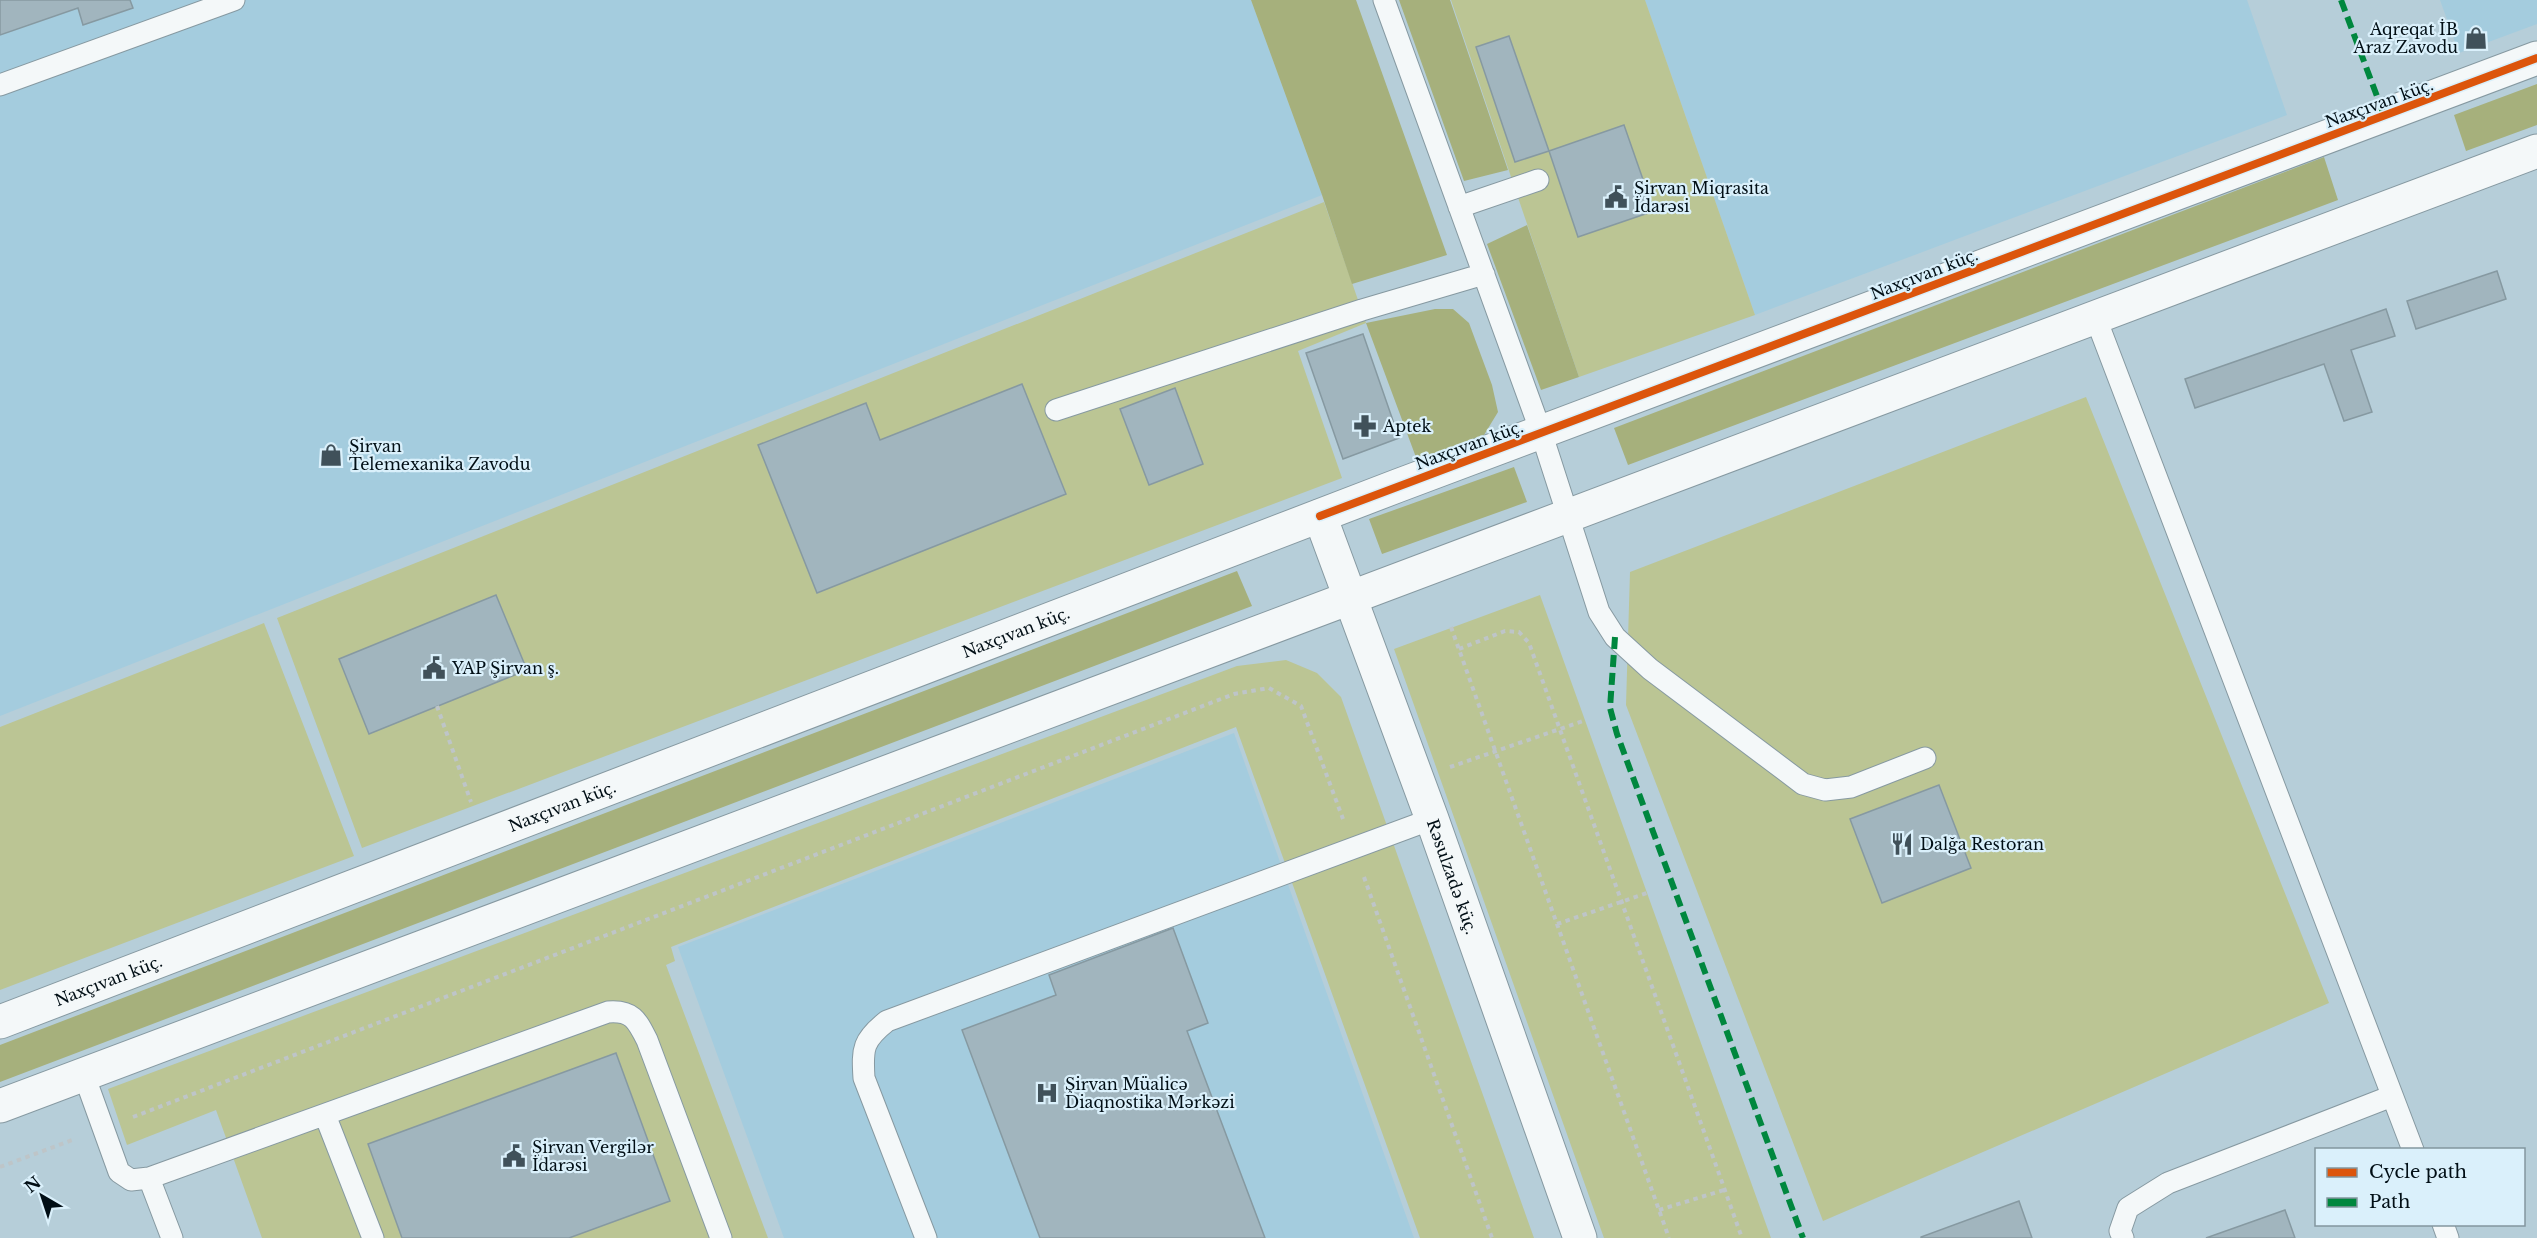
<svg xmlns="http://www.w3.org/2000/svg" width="2537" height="1238" font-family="'Libre Baskerville',serif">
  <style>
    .built { fill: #a4ccde }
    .green { fill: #bbc594 }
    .forest { fill: #a6b07c }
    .building { fill: #a1b5be; stroke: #8699a1; stroke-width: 1.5 }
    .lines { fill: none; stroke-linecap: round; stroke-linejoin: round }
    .lane-casing { stroke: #8699a1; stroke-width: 23 }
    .secondary-casing { stroke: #8699a1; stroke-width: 35 }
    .path { stroke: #bec5c8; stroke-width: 4; stroke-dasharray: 4.5 4.5; stroke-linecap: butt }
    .lane { stroke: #f4f8f9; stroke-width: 21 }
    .secondary { stroke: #f4f8f9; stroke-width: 33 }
    .quiet { stroke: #00873e; stroke-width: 6; stroke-dasharray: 12 6; stroke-linecap: butt }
    .cycleway-casing { stroke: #daf0fb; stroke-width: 11 }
    .cycleway { stroke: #dc550c; stroke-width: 8 }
    .labels { text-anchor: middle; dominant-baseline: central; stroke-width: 4.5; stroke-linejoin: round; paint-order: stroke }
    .poi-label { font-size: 16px; fill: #010e15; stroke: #daf0fb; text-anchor: start }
    .street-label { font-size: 16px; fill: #010e15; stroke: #daf0fb }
  </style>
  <rect width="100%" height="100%" fill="#b6ced9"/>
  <!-- built -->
  <path class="built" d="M0,0h1251l71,195 -1322,521z
    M1645,0h602l40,115 -532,200z
    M2440,0h97v24l-78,29z
    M1234,733l180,505h-630l-106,-291z"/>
  <!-- green -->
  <path class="green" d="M1451,0h194l110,315 -176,62z
    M1324,202l42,121 -68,28 44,127 -980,370 -85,-230z
    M2086,397l243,606 -506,218 -197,-516 4,-133z
    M1540,595l231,643h-167l-210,-589z
    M264,623l90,233 -354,134v-263z
    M1286,660l31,13 24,24 193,541h-114l-184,-511 -565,220 4,14 -9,4 102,273h-506l-46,-128 -89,35 -19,-56 1129,-423z"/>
  <!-- forest -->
  <path class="forest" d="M1251,0h105l91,255 -95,29 -30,-89z
    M1399,0h51l58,170 -44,11z
    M2537,84v41l-71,26 -12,-36z
    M2324,157l14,43 -710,265 -14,-37z
    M1527,225l52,152 -38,13 -54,-146z
    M1435,309h18l16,14 23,62 6,27 -14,23 -67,25 -51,-137z
    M1514,467l13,35 -145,52 -13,-35z
    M1237,571l15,35 -1252,476v-37z"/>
  <!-- building -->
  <path class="building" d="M0,0h130l3,8 -50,17 -5,-17 -78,27z
    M1509,36l40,115 -34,11 -39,-115z
    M1624,125l30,86 -76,26 -29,-86z
    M2497,271l9,28 -90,30 -9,-28z
    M2386,309l9,27 -44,14 21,62 -28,9 -20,-57 -129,44 -10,-29z
    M1363,334l36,104 -56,21 -37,-106z
    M1022,384l44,110 -249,99 -59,-148 108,-42 14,37z
    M1175,388l28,76 -54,21 -29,-76z
    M496,595l31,75 -158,64 -30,-75z
    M1939,785l32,83 -89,35 -32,-84z
    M1173,928l35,95 -21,8 78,207h-225l-78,-208 94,-35 -7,-20z
    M616,1053l54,148 -101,37h-167l-34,-94z
    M2019,1201l13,37h-111v-1z
    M2285,1210l10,28h-89z"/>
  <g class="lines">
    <!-- lane casing -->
    <g class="lane-casing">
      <path id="lane" d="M1384,0l157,432 58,180 16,25 35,32 153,115 22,6 26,-3 74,-29
        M0,85l234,-85
        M1459,207l79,-27
        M2095,316l318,834
        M1056,410l306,-100 122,-36
        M84,1075l35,97 12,8 18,-2 459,-166c24,-2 29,8 39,28l74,198
        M325,1115l48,123
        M149,1178l23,60
        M2443,1224l5,14
        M926,1238l-62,-160c-2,-30 -1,-38 23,-57l545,-202
        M2123,1238l-3,-7 8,-23 40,-25 224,-87"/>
    </g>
    <!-- secondary casing -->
    <g class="secondary-casing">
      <g id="secondary">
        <path id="s1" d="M1320,516l112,303 148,419"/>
        <path id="s2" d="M0,1022l1397,-536 1140,-428"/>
        <path d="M0,1106l2537,-955"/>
      </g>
    </g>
    <!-- path -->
    <path class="path" d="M1451,627l218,611
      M1459,649l46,-18 14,1 10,11 213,595
      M437,706l34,96
      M1450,767l136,-47
      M1364,877l128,361
      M1557,924l90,-31
      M133,1117l1101,-423 35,-6 32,18 42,113
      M0,1167l75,-28
      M1659,1210l65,-20"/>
    <!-- lane -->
    <use href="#lane" class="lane"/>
    <!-- secondary -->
    <use href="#secondary" class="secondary"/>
    <!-- quiet -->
    <path class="quiet" d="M2341,0l43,115
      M1615,637l-5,71 7,26 186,504"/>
    <!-- cycleway casing -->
    <g class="cycleway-casing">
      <path id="cycleway" d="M1320,516l1217,-458"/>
    </g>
    <!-- cycleway -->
    <use href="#cycleway" class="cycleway"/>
  </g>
  <!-- icons -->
  <defs>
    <g id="shop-bare" transform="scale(1.8)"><path d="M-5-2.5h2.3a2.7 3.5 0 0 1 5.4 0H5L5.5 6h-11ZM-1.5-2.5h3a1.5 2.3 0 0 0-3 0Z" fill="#40515a" stroke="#daf0fb" stroke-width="2.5" paint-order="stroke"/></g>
    <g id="civic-bare" transform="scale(1.8)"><path d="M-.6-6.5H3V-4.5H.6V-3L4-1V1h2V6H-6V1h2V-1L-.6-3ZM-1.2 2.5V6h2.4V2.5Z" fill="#40515a" stroke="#daf0fb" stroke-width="2.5" paint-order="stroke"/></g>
    <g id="pharmacy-bare" transform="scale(1.8)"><path d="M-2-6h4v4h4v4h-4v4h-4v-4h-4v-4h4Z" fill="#40515a" stroke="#daf0fb" stroke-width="2.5" paint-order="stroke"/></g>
    <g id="restaurant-bare" transform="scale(1.8)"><path d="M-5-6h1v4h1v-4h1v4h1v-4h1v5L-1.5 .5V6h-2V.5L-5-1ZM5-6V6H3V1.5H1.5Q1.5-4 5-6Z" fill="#40515a" stroke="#daf0fb" stroke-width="2.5" paint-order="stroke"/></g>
    <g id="hospital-bare" transform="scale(1.8)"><path d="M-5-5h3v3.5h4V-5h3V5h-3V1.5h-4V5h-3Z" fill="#40515a" stroke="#daf0fb" stroke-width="2.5" paint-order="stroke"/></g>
  </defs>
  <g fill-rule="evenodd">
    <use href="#shop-bare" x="2476" y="38"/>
    <use href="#civic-bare" x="1616" y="197"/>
    <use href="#pharmacy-bare" x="1365" y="426"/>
    <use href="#shop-bare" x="331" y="455"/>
    <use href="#civic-bare" x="434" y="668"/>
    <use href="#restaurant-bare" x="1902" y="844"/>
    <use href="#hospital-bare" x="1047" y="1093"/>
    <use href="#civic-bare" x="514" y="1156"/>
  </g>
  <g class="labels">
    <!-- poi labels -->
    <g class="poi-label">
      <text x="2458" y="29" text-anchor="end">Aqreqat İB<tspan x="2458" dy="18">Araz Zavodu</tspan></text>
      <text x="1634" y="188">Şirvan Miqrasita<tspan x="1634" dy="18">İdarəsi</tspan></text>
      <text x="1383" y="426">Aptek</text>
      <text x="349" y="446">Şirvan<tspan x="349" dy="18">Telemexanika Zavodu</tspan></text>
      <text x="452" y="668">YAP Şirvan ş.</text>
      <text x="1920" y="844">Dalğa Restoran</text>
      <text x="1065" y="1084">Şirvan Müalicə<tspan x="1065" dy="18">Diaqnostika Mərkəzi</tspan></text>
      <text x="532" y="1147">Şirvan Vergilər<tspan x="532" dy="18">İdarəsi</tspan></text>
    </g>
    <!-- street labels -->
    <g class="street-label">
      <text transform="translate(2379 103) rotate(-20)">Naxçıvan küç.</text>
      <text transform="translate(1924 274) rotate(-21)">Naxçıvan küç.</text>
      <text transform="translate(1469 445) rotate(-20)">Naxçıvan küç.</text>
      <text stroke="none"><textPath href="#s2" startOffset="1088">Naxçıvan küç.</textPath></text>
      <text stroke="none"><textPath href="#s2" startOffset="602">Naxçıvan küç.</textPath></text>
      <text stroke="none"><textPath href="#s1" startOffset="384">Rəsulzadə küç.</textPath></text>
      <text stroke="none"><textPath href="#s2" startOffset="116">Naxçıvan küç.</textPath></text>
    </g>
  </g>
  <!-- legend -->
  <rect x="2315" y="1148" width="210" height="78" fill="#daf0fb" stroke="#83969f" stroke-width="1.5"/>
  <rect x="2327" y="1168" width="30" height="9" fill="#dc550c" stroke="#83969f" stroke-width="1.5"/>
  <text x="2369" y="1178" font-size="18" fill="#010e15">Cycle path</text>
  <rect x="2327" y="1198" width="30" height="9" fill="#00873e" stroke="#83969f" stroke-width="1.5"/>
  <text x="2369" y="1208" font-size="18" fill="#010e15">Path</text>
  <!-- north arrow -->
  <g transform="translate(42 1196) rotate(321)" stroke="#daf0fb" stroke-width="4.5" paint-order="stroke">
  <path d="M0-4.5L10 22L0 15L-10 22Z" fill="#010e15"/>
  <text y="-9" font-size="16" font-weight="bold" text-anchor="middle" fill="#010e15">N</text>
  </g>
</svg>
